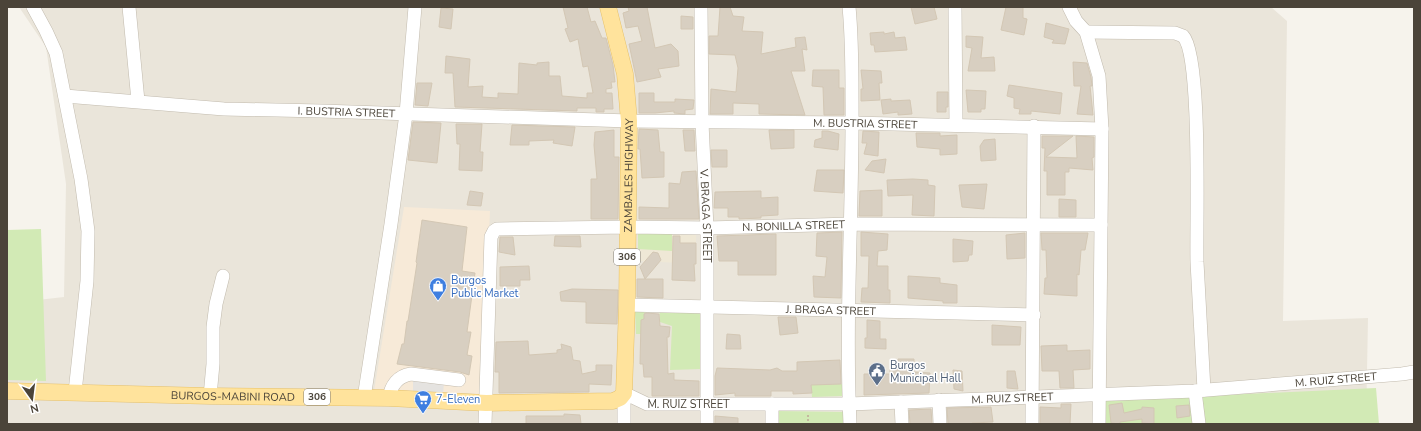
<svg xmlns="http://www.w3.org/2000/svg" width="1421" height="431" font-family="'Nunito Sans',sans-serif">
  <style>
    .residential { fill: #eae5da }
    .commercial { fill: #f7ead8 }
    .education { fill: #efe8d6 }
    .green { fill: #d2eab5 }
    .parking { fill: #e5e3e0 }
    .building { fill: #d8cfc1; stroke: #d3c7b4 }
    .lines { fill: none; stroke-linecap: round; stroke-linejoin: round }
    .minor-casing { stroke: #c2bbae; stroke-width: 14 }
    .major-casing { stroke: #e6c16a; stroke-width: 17 }
    .path { stroke: #c4b79f; stroke-width: 2; stroke-dasharray: 2 2; stroke-linecap: butt }
    .minor { stroke: #fff; stroke-width: 13 }
    .major { stroke: #ffe39c; stroke-width: 16 }
    .labels { text-anchor: middle; dominant-baseline: central; stroke-width: 3; stroke-linejoin: round; paint-order: stroke }
    .shield { fill: #fff; stroke: #817c74; stroke-width: 1 }
    .shield-label { font-size: 10px; font-weight: bold; fill: #4b4439 }
    .street-label { font-size: 11px; fill: #4b4439; stroke: #fff }
    .shop-label { font-size: 11px; fill: #366cbe; stroke: #fff; text-anchor: start }
    .service-label { font-size: 11px; fill: #4e5e75; stroke: #fff; text-anchor: start }
  </style>
  <rect width="100%" height="100%" fill="#f6f3ec"/>
  <!-- residential -->
  <path class="residential" d="M19,7h1252l16,14 -4,300 85,-3 -2,106h-1359v-102l4,-19 53,-6 2,-113 -20,-137z"/>
  <!-- commercial -->
  <path class="commercial" d="M404,207l86,4 -8,183 -108,-3z"/>
  <!-- education -->
  <path class="education" d="M638,234l58,1v8l-13,20 -46,-2z"/>
  <!-- green -->
  <path class="green" d="M41,229l5,152 -39,-1v-150z
    M638,234h34v17l-34,-2z
    M659,305l43,1 -1,63 -31,1 2,-44 -12,-4z
    M635,310l12,3 -3,1v5l-3,1v14h-5z
    M809,361l10,23h24l-1,12 -30,1z
    M1376,388l3,36h-281v-23z
    M776,411l69,1v12h-69z"/>
  <!-- parking -->
  <path class="parking" d="M413,379h31l-1,18 -30,-1z"/>
  <!-- building -->
  <path class="building" d="M563,7h24l4,15 4,-1 7,17h4l7,27 2,17h-4l1,6 -6,1v4h6l1,16h-9v3h-8v-4h-19v3l-122,-4 -2,-34h-8l1,-17 24,3 -2,28 15,-1 -1,11 16,1v-5l20,1 1,-31 18,2v-2l12,-1v14h11l2,20 25,2v-5h6l-5,-27 -5,1 -5,-28 -8,3 -5,-13 3,-1z
    M628,7h19l8,41 16,-4 7,7 1,15 -21,3 3,8 -24,5 -8,-38 13,-3 -4,-15 -12,2 -3,-15 6,-2z
    M720,7h10l3,9 11,1 -2,14 21,1 -2,22 35,-7 -1,-9 10,-1 2,13 -5,-1 3,22h-14l14,44 -46,-1v-10l-26,-1v11h-23l1,-25 25,3 2,-24 -3,-13 -26,-1v-18h9z
    M911,7h23l3,12 -22,5z
    M1006,7h17v11l4,1 -3,16 -23,-5z
    M441,8l12,1 -2,20 -12,-2z
    M681,16l12,1v12h-12z
    M1046,23l23,6 -4,15 -13,-1 2,-3 -10,-3z
    M884,32v2l10,-2 1,6 10,-1 2,13 -32,2 -1,-7h-3l-1,-12z
    M966,36l17,1 -2,21 13,-1 1,14h-27l4,-23 -6,-1z
    M1073,62l14,1 4,14 1,9h-2l3,29 -16,-1 4,-28h-7z
    M813,70h26v18h5v27h-20l-1,-28 -11,-1z
    M861,70l20,1 1,12h-3l1,17 -19,1v-12h2z
    M417,83h15l-4,23 -13,-1z
    M1009,85l53,8 -2,21 -29,-3v3h-12l1,-5 -6,-1v-10l-7,-2z
    M966,90l20,1 -1,18h-4v3h-13z
    M937,92h11v15h-2v5h-9z
    M639,93h15v9h21v-3l19,1 -1,9 -8,1v4l-11,-1v-2l-19,2h-16z
    M891,99v2l19,-1 2,14 -14,1v-3l-15,2 -2,-14z
    M413,122l28,1 -4,40 -29,-3z
    M456,124h26l-2,28h3l-1,19 -23,-1 1,-26h-3z
    M512,125l63,2 -3,19 -19,-3 1,-3 -25,1v4h-19z
    M639,129l19,1 2,22h4v25l-22,1 -2,-29h-2z
    M614,130v27h5l-1,62h-27v-40h6l-3,-34 1,-13z
    M683,130h11l1,21h-10z
    M769,130h25v18l-23,1z
    M822,131h6l11,3 -1,16 -24,-3 1,-7 7,-2z
    M863,131l16,1 -1,24 -14,-2 3,-11h-5z
    M916,133h24v3l17,-1v19l-17,1v-6l-23,-2z
    M1042,136h31l-27,21 31,1 -1,-22 18,1v20l-2,1 1,12 -24,-2v4h-4v23h-18v-24h-3l1,-23h-3z
    M995,139l1,21 -15,1 -1,-15 4,-6z
    M711,150h16v17h-15z
    M886,159l-2,14 -19,-3 7,-9z
    M817,170h27l-1,23 -29,-2z
    M696,171l3,48h-60v-12l30,1v-25l11,1 2,-12z
    M913,179l15,1v5l7,1 -1,30 -22,-1 1,-20 -25,1 -1,-16z
    M987,184l-3,25 -22,-2 -3,-22z
    M882,190v26h-23l1,-25z
    M470,191l13,2 -2,13 -14,-1z
    M761,191v7l17,-1v18l-17,1v2l-22,1v-2h-11v-9h-14l1,-16z
    M1059,199l17,1v17h-17z
    M422,220l45,7 -5,44 13,2 -8,59h4l-4,23 5,1 -3,19 -9,-3 -63,-8 5,-20h2l3,-23h1l9,-58 -1,-1z
    M842,232l-1,66 -27,-1 -1,-21 12,1 2,-20 -11,-1 1,-23z
    M861,232l27,2 -1,16 -9,1 -1,15h11v24h2v13l-29,-1 1,-14h6l1,-32h-8z
    M1025,233v25l-18,1 -1,-24z
    M1041,233h47l-3,17h-4l-2,25 -2,-1v22l-33,-2 1,-16h2l-1,-28h-4z
    M776,234v41h-38v-14h-19l-2,-25z
    M555,236h25l1,11 -27,-1z
    M673,236h7v7h16v21h-2l1,17 -23,-1z
    M500,237h13l2,18 -16,-3z
    M953,239l20,2 -1,14h-3l-1,6 -15,1z
    M653,252l5,1 3,7 -16,19h18v19l-26,-1v-18h8l-5,-12z
    M529,266l1,14h-10v6h-20v-19z
    M908,276l32,2v5l17,2v18h-14v-2l-35,-3z
    M572,289l46,1 -1,34 -31,-1v-21l-25,-1 -1,-9z
    M646,313l13,1 1,12 10,1 -1,10h-2l1,37 6,-1v7l25,1v15h-47v-19h-8l-1,-13h-3l1,-44 3,-1v-5z
    M778,317h18l2,16 -18,2z
    M867,320l13,1v18h6v10l-21,-1v-10h2z
    M992,325l29,2 -1,18h-28z
    M727,334l13,1 1,14h-15z
    M528,341l1,14 28,-2v-3l5,-1 -1,-5 10,3 2,13 7,1 2,13 14,-3v-6h16l-1,20 -22,-1v8l-90,1v-21h-4l1,-30z
    M1067,345v6l23,-1v19l-17,1 1,18h-14l-1,-17h-17l-1,-25z
    M898,359h16v13l16,1 -1,20 -65,2v-21h26v-5h8z
    M840,360l1,24 -30,1 1,8 -19,1v-3h-22v5h-36v-3l-20,2v-19l2,-8 53,2 7,-2 5,3h15v-9z
    M953,370l9,1 1,20 -9,-2z
    M1007,371h8l3,18 -11,-1z
    M1122,403l2,10 18,-4v-2l12,1v16l-12,-1v-4l-22,3v2l-9,-1 -2,-18z
    M1061,404h10l-1,20h-30v-17l21,1z
    M1189,405l1,11 -13,2 -1,-12z
    M991,407l2,15 -21,1v1h-24l-1,-16z
    M931,409l1,15h-22l-1,-14z
    M564,414l16,1 1,9h-55v-8h38z
    M715,416l23,2v6h-23z"/>
  <g class="lines">
    <!-- minor casing -->
    <g class="minor-casing">
      <g id="minor">
        <path d="M33,7l13,24 10,22 25,126 7,52 -1,50 -12,111"/>
        <path d="M129,7l9,94"/>
        <path id="s1" d="M701,7l1,116 5,105v196"/>
        <path d="M849,7c3,30 3,60 3,91 1,108 -7,217 -2,326"/>
        <path d="M955,7l1,118"/>
        <path d="M1069,7l7,14 10,11 13,44 3,53 -3,295"/>
        <path d="M1086,32l89,1 8,3c19,19 13,190 14,226 2,43 5,85 7,128"/>
        <path id="s2" d="M65,96l159,13 97,2 308,10 223,2 250,6"/>
        <path id="s3" d="M627,305l407,10"/>
        <path d="M1195,391l4,33"/>
        <path d="M210,396l3,-32v-37l3,-23 7,-28"/>
        <path d="M364,398l27,-174 15,-110 9,-107"/>
        <path d="M389,398c2,-13 9,-22 22,-24l48,6"/>
        <path d="M939,400l1,24"/>
        <path d="M901,402l1,22"/>
        <path id="s4" d="M485,424l6,-187 3,-6 3,-2 131,-2 79,1 144,-4 250,1"/>
        <path id="s5" d="M624,424v-31l23,11h202l346,-13 207,-17 12,-2"/>
        <path d="M772,424v-20"/>
        <path d="M1032,424l2,-298"/>
      </g>
    </g>
    <!-- major casing -->
    <g class="major-casing">
      <g id="major">
        <path id="s6" d="M7,391l203,5 179,2 97,5 127,-2 7,-3 4,-5 3,-88 2,-184 -4,-47 -17,-67"/>
      </g>
    </g>
    <!-- path -->
    <path class="path" d="M808,415v9"/>
    <!-- minor -->
    <use href="#minor" class="minor"/>
    <!-- major -->
    <use href="#major" class="major"/>
  </g>
  <!-- icons -->
  <defs>
    <g id="shop-pin" transform="scale(0.9)"><path d="M0 17L-7.5 6A9.5 9.5 0 1 1 7.5 6Z" fill="#3f7fe0" stroke="#fff"/><path d="M-5-2.5h2.3a2.7 3.5 0 0 1 5.4 0H5L5.5 6h-11ZM-1.5-2.5h3a1.5 2.3 0 0 0-3 0Z" fill="#fff"/></g>
    <g id="civic-pin" transform="scale(0.9)"><path d="M0 17L-7.5 6A9.5 9.5 0 1 1 7.5 6Z" fill="#5c6f8a" stroke="#fff"/><path d="M-.6-6.5H3V-4.5H.6V-3L4-1V1h2V6H-6V1h2V-1L-.6-3ZM-1.2 2.5V6h2.4V2.5Z" fill="#fff"/></g>
    <g id="supermarket-pin" transform="scale(0.9)"><path d="M0 17L-7.5 6A9.5 9.5 0 1 1 7.5 6Z" fill="#3f7fe0" stroke="#fff"/><path d="M-6-5.5h2.5l.6 2H6L4.5 2H-2.5L-4.4-4H-6ZM-1.5 3.2a1.3 1.3 0 1 0 .1 0ZM3 3.2a1.3 1.3 0 1 0 .1 0Z" fill="#fff"/></g>
  </defs>
  <g fill-rule="evenodd">
    <use href="#shop-pin" x="438" y="286"/>
    <use href="#civic-pin" x="877" y="371"/>
    <use href="#supermarket-pin" x="423" y="399"/>
  </g>
  <g class="labels">
    <!-- shield labels -->
    <g class="shield">
      <rect x="614" y="249" width="26" height="16" rx="3"/>
      <rect x="304" y="389" width="26" height="16" rx="3"/>
    </g>
    <g class="shield-label">
      <text x="627" y="257">306</text>
      <text x="317" y="397">306</text>
    </g>
    <!-- street labels -->
    <g class="street-label">
      <text stroke="none"><textPath href="#s2" startOffset="282">I. BUSTRIA STREET</textPath></text>
      <text stroke="none"><textPath href="#s2" startOffset="801">M. BUSTRIA STREET</textPath></text>
      <text stroke="none"><textPath href="#s6" startOffset="838">ZAMBALES HIGHWAY</textPath></text>
      <text stroke="none"><textPath href="#s1" startOffset="209">V. BRAGA STREET</textPath></text>
      <text stroke="none"><textPath href="#s4" startOffset="494">N. BONILLA STREET</textPath></text>
      <text stroke="none"><textPath href="#s3" startOffset="204">J. BRAGA STREET</textPath></text>
      <text stroke="none"><textPath href="#s5" startOffset="746">M. RUIZ STREET</textPath></text>
      <text stroke="none"><textPath href="#s6" startOffset="226">BURGOS-MABINI ROAD</textPath></text>
      <text stroke="none"><textPath href="#s5" startOffset="422">M. RUIZ STREET</textPath></text>
      <text stroke="none"><textPath href="#s5" startOffset="98">M. RUIZ STREET</textPath></text>
    </g>
    <!-- shop labels -->
    <g class="shop-label">
      <text x="451" y="280">Burgos<tspan x="451" dy="13">Public Market</tspan></text>
      <text x="436" y="399">7-Eleven</text>
    </g>
    <!-- service labels -->
    <g class="service-label">
      <text x="890" y="365">Burgos<tspan x="890" dy="13">Municipal Hall</tspan></text>
    </g>
  </g>
  <!-- border -->
  <rect width="1421" height="431" fill="none" stroke="#4b4439" stroke-width="16"/>
  <!-- north arrow -->
  <g transform="translate(32 399) rotate(166)" stroke="#ffffff" stroke-width="3" paint-order="stroke">
  <path d="M0-3L7 15L0 10L-7 15Z" fill="#4b4439"/>
  <text y="-6" font-size="11" font-weight="bold" text-anchor="middle" fill="#4b4439">N</text>
  </g>
</svg>
